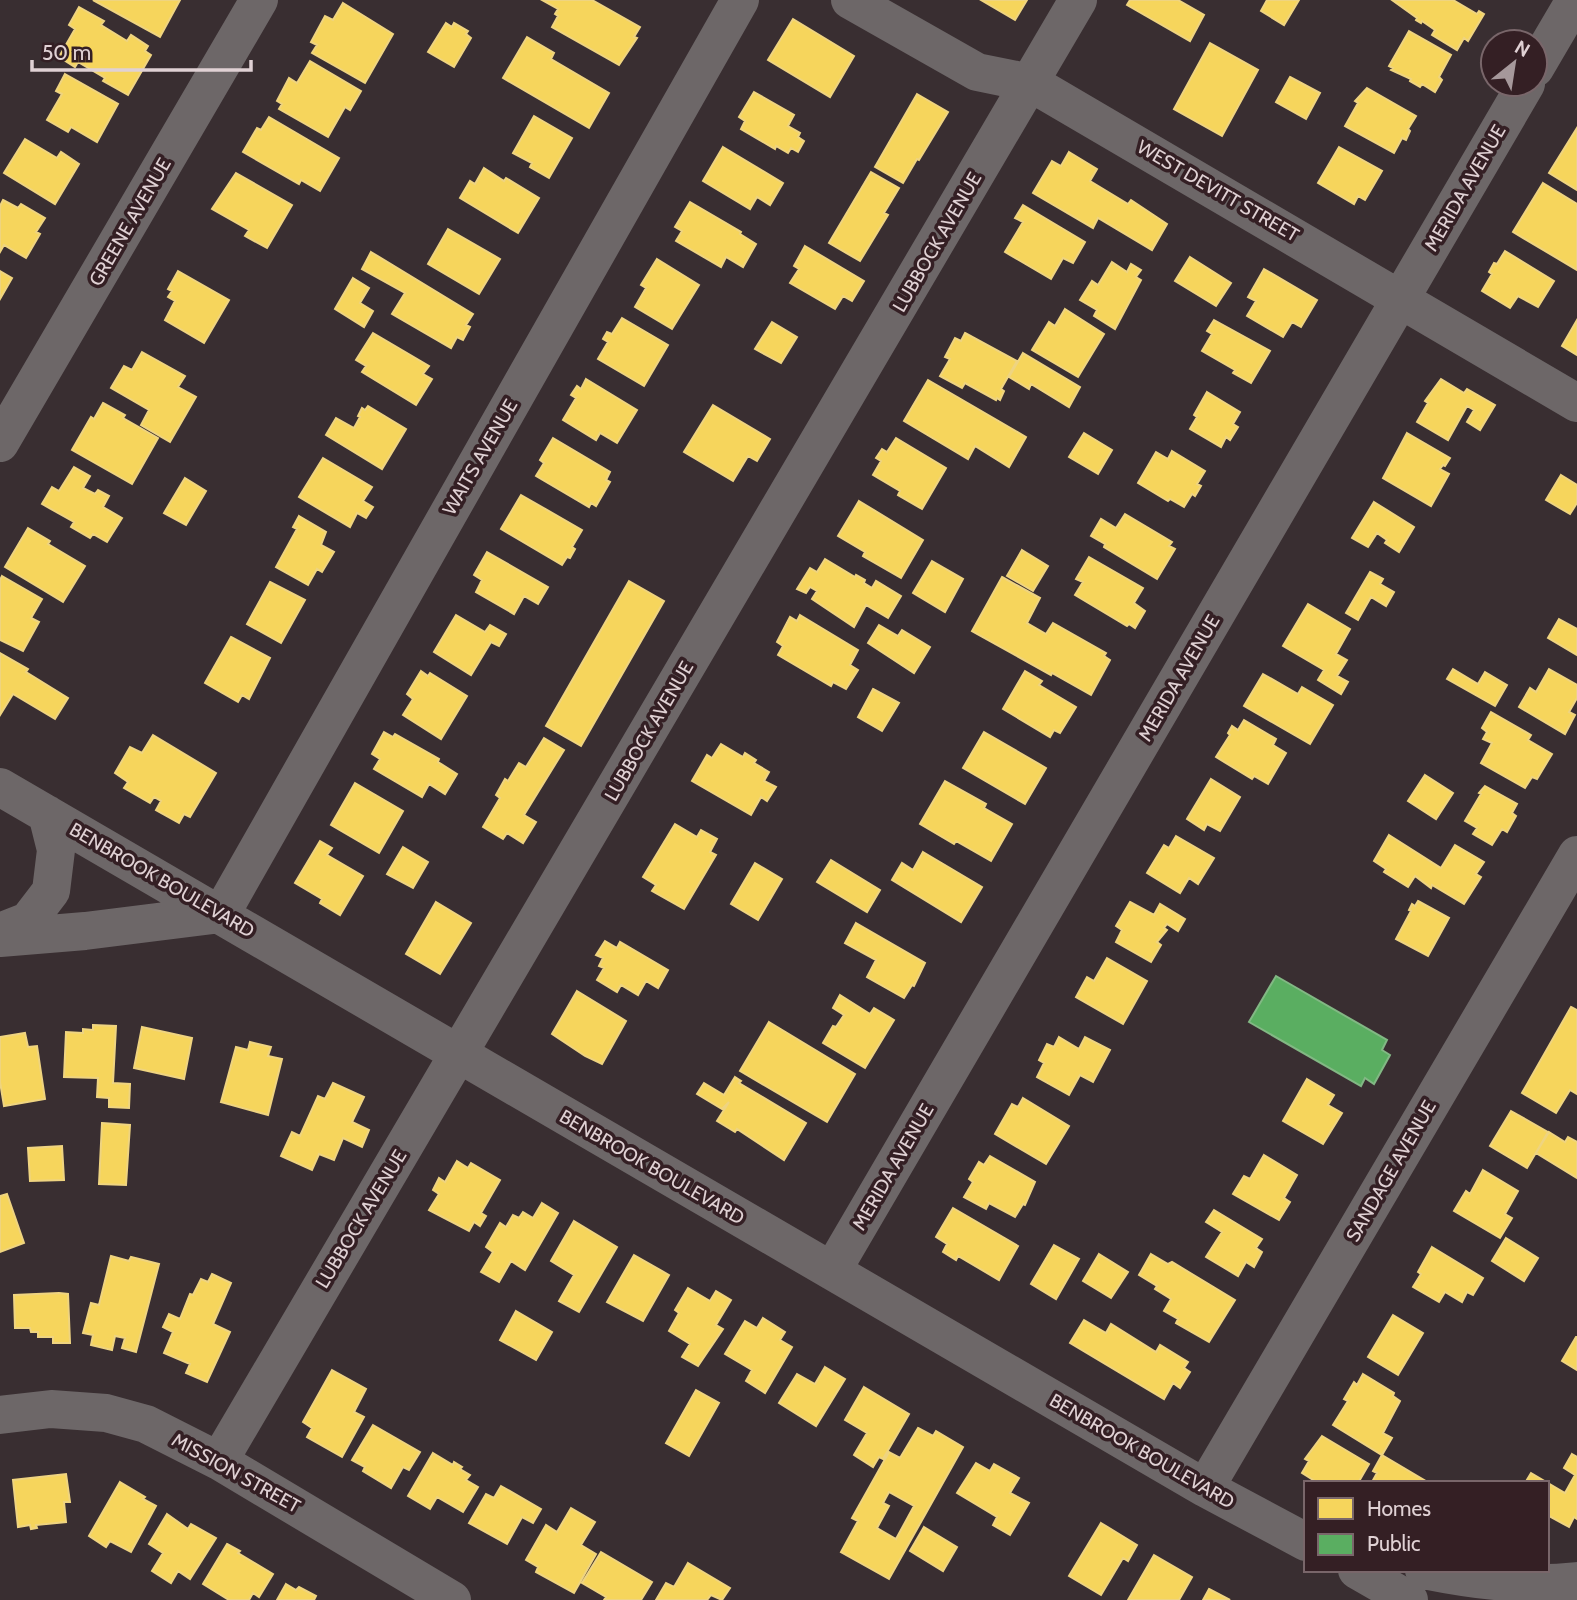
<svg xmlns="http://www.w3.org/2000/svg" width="1577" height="1600" font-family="Cabin,sans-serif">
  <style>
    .homes { fill: #f6d55c; stroke: #efd480; stroke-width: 2; fill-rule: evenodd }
    .public { fill: #5aae61; stroke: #82b884; stroke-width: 2 }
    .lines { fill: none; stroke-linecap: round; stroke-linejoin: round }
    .minor { stroke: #6d6768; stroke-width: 38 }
    .labels { text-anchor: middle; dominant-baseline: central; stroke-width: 7; stroke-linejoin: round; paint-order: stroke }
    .street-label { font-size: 19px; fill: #e0d1d4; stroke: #341f24 }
  </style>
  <rect width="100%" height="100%" fill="#392e31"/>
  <!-- homes -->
  <path class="homes" d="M93,0h87l-20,37z
    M542,0h50l48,27 -6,10 3,1 -18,27 -67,-38 6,-11 -3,-2 3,-5z
    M981,0h46l-12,20z
    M1130,0h48l26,15 -14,26 -63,-36z
    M1267,0h32l-15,25 -23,-14z
    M1392,0h61l24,14 2,-3 5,3 -16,27 -4,-3 -7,12 -25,-15 3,-5 -13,-9 -1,2 -5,-3 1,-2z
    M343,3l50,31 -28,49 -53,-30 5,-8 -6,-3 14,-26 8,4z
    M79,7l25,14 -3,4 26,16 4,-6 17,11 -3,5 6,4 -23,40 -25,-14 2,-3 -27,-16 -3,5 -16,-10 16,-28 -6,-4z
    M793,19l61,37 -24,41 -62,-37z
    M446,23l6,4 2,-4 14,8 -2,3 5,4 -17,29 -26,-15z
    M1409,31l42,24 -12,22 3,3 -7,12 -13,-8 -2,3 -10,-6 1,-2 -20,-9 2,-2 -4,-2z
    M527,37l27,16 -3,6 58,34 -20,35 -86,-50z
    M1210,43l48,27 -36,66 -48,-27z
    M310,61l51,30 -11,19 -5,-3 -17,30 -49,-28 3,-5 -5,-3 12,-23 8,5z
    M65,74l53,30 -21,38 -26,-15 -3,5 -21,-12 15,-26 -6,-3z
    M1290,77l30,16 -14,26 -30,-17z
    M1367,88l49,28 -8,13 2,2 -4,9 -4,-2 -8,15 -49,-27 13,-23 -3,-2z
    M754,92l40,23 -6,11 12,7 -2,4 6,4 -6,11 -7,-4 -3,5 -12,-7 -1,3 -34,-20 4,-8 -6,-4z
    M917,94l31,18 -29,48 -2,-1 -14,24 -28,-16z
    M534,116l38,22 -23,40 -19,-11 2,-4 -19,-10z
    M269,117l70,41 -19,33 -19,-11 -2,4 -56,-32 14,-24 4,2z
    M1577,128v62l-28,-17z
    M25,139l32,19 4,-6 18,12 -24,40 -51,-31z
    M723,147l60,36 -13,22 -13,-8 -7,12 -47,-28z
    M1339,147l43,24 -17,29 -7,-4 -4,8 -36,-21z
    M1069,152l28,17 -7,12 38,23 3,-4 36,24 -15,26 -54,-32 -5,10 -60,-35 19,-32 9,5z
    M484,168l20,13 2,-3 33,20 -21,35 -58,-35 10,-17 5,3z
    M871,172l28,16 -15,25 4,2 -28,46 -31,-18z
    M236,173l56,32 -25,43 -22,-12 4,-6 -37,-21z
    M1543,183l34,21v66l-64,-38z
    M3,200l15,8 3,-4 24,14 -9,14 4,2 -14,24 -22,-13 -4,7v-46z
    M690,202l51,30 -1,2 16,10 -13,23 -17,-10 -5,10 -45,-26 6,-10 -7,-4z
    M1023,205l62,37 -12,21 -10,-5 -12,21 -46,-27 18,-30 -8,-4z
    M448,229l52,30 -21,35 -51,-30z
    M805,246l59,35 -12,20 -9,-5 -8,13 -45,-26 9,-14 -5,-3z
    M1505,251l49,30 -16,26 -20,-11 -8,12 -28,-17 10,-17 -3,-2 5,-9 3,1z
    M371,252l102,62 -7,11 4,2 -7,13 -6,-3 -6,11 -59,-34 13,-21 -43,-24z
    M1190,257l41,26 -15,23 -41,-25z
    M657,259l42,26 -27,44 -37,-22 11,-19 -5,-3z
    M1112,262l15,10 4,-8 10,6 -5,7 5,3 -26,49 -21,-13 3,-6 -17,-10 12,-19 6,4z
    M1264,269l53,31 -16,27 -9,-5 -9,15 -36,-21 9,-15 -8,-4z
    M0,271l12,7 -12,21z
    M178,271l51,29 -25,43 -39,-23 10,-19 -7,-4 4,-6 -4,-2z
    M353,278l16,10 -9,15 13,8 -9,16 -29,-18z
    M1065,309l39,25 -26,43 -46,-27 17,-28 6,4z
    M622,318l46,27 -24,41 -46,-27 10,-17 -5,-3 4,-7 5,2z
    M1214,320l56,31 -19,32 -18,-10 2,-3 -33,-19 10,-17 -5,-3z
    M1577,320v35l-15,-9z
    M772,322l25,15 -16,26 -26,-14z
    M373,333l56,33 -6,8 9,5 -16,26 -54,-33 4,-6 -10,-6z
    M965,333l52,28 -16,28 3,2 -4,9 -3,-2 -1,2 -31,-17 -3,5 -22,-12 10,-17 -5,-2 10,-19 6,3z
    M142,352l43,24 -7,11 18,10 -26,45 -29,-17 8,-15 -38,-22 13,-22 8,4z
    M1023,353l57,34 -11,20 -38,-23 -2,5 -20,-12z
    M586,379l51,31 -20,33 -17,-10 -4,7 -33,-20 13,-22 -5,-3 6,-9 4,3z
    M1441,379l23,14 3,-4 28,16 -15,25 -13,-8 7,-12 -7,-4 -19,34 -31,-18 11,-19 -3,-2z
    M928,380l98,57 -17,30 -34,-21 -7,13 -64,-38z
    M1207,392l33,20 -7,12 5,3 -8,13 -4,-3 -5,10 -31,-18 7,-12 -3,-2z
    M103,403l22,12 -2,3 35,20 -26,46 -60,-34 19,-33 3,2z
    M713,405l57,34 -13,22 -9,-5 -15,25 -49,-29z
    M368,406l38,23 -24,40 -56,-34 10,-17 18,10 6,-11 -2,-1 4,-8 3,2z
    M1084,433l28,17 -14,24 -29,-17z
    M1407,433l43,25 -5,8 -2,-1 -3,4 9,5 -18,32 -48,-28z
    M553,438l57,34 -4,8 4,2 -14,24 -5,-3 -2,4 -53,-31 8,-13 -4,-3z
    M896,438l50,30 -24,41 -24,-14 2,-4 -27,-16 8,-14 -5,-3 6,-9 5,3z
    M1172,451l33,20 -8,13 4,2 -6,10 -3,-2 -8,13 -14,-8 -2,2 -30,-18 18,-31 12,7z
    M323,458l49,29 -9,14 10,6 -7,11 -9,-5 -7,14 -51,-30z
    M74,467l16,9 -7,12 12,6 3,-4 11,6 -6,11 19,11 -15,24 -14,-8 -3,4 -19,-11 3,-5 -32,-18 10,-17 7,4z
    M1561,475l16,10v18l-7,11 -24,-14z
    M185,478l21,13 -20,34 -22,-12z
    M521,495l61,35 -10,17 3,2 -5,9 -3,-1 -5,8 -61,-36z
    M859,501l64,39 -22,38 -38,-22 2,-4 -27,-16z
    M1374,502l40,25 -15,25 -14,-9 2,-3 -10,-7 -9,14 -16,-9z
    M1125,514l47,28 -3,4 6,3 -18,30 -53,-32 1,-3 -14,-8 10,-17 15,9z
    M299,516l27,16 -5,13 13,7 -12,20 -5,-3 -9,16 -32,-18 21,-38 -4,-2z
    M28,528l22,13 -2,3 37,22 -22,36 -58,-35z
    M1022,550l26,16 -15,25 -26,-15z
    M487,552l61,35 -10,17 -14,-8 -10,18 -38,-22 6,-12 -8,-5z
    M1089,557l54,31 -9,15 11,8 -10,17 -6,-4 -2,2 -52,-31 8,-13 -7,-3z
    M825,559l30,18 1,-2 9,5 -1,3 8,5 4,-7 25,15 -13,22 -22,-13 -12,22 -42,-28 5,-8 -7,-4 -4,6 -9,-4 13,-21 7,4z
    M932,561l31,18 -18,33 -32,-19z
    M1370,572l13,7 -3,5 14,8 -8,14 -15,-9 -13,23 -12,-7z
    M2,576l40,23 -11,19 8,4 -16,29 -23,-11v-60z
    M1002,577l38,21 -13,25 19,11 7,-11 53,30 -2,3 6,4 -19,35 -39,-22 -1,2 -79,-44z
    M629,581l35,20 -83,145 -35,-20z
    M270,582l35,18 -24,43 -34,-19z
    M1308,604l42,25 -14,25 11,6 -10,16 11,6 -7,12 -23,-14 6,-10 -41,-24z
    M456,615l29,17 5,-7 16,9 -7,12 -8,-4 -20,33 -37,-23z
    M800,615l58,35 -8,15 8,5 -12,19 -13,-7 -2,4 -53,-31 5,-9 -6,-4 13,-25 7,4z
    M1559,619l18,10v26l-29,-17z
    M879,625l19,11 4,-6 28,17 -16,26 -46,-30z
    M231,637l39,21 -21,41 -7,-4 -4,7 -33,-19z
    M0,653l28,16 -2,3 42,26 -13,21 -42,-25 -13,21z
    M1453,669l25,15 7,-12 22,13 -12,21 -48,-27z
    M1549,669l28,16v13l-8,14 6,3 -10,19 -46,-27 11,-19 6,4z
    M421,671l7,5 2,-3 37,23 -26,43 -38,-24 10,-16 -6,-5z
    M1025,671l17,10 -3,4 37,22 -16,26 -6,-3 -4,7 -47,-28z
    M1263,674l35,20 4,-7 31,18 -23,39 -66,-38z
    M873,689l26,14 -17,28 -24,-14z
    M1491,712l40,23 -3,5 24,14 -15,25 -5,-2 -7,11 -44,-25 11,-20 -9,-4 4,-7 -5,-4z
    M1244,720l32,19 -3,6 13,8 -18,31 -14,-8 -2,3 -36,-22 14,-22 -2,-2 4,-7 6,4z
    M384,732l9,5 2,-3 44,25 -1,3 19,12 -12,20 -16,-10 -7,13 -48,-28 6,-10 -8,-5z
    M984,732l62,36 -21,36 -62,-36z
    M153,735l63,38 -26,44 -6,-3 -5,9 -23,-13 5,-9 -7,-4 -4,6 -26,-15 4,-6 -13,-9 15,-26 12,6z
    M544,738l20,12 -40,65 12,7 -13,21 -16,-10 -4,6 -20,-12 17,-29 -4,-3 9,-16 3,2 11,-18 7,4z
    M721,744l22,13 2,-4 11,7 -2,3 15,9 -5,9 12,6 -9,14 -6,-4 -10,18 -59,-34 15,-26 5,3z
    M1425,775l28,18 -17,26 -28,-18z
    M1211,779l29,18 -20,34 -13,-7 -3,6 -17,-11z
    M945,781l41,23 -2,4 28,16 -21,37 -35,-20 -2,3 -34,-20z
    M355,783l48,28 -24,42 -48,-28z
    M1485,786l32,18 -5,9 4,3 -9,16 -5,-3 -10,16 -19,-11 4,-6 -12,-7 16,-27 -2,-1z
    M675,824l22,13 4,-7 16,9 -7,13 6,3 -32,54 -32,-18 4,-6 -13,-8z
    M1389,835l52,33 14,-23 29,17 -8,12 5,3 -17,27 -32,-19 -1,3 -16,-12 -7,11 -24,-15 2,-3 -12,-8z
    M1176,836l38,22 -16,26 -9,-6 -9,15 -33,-20 17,-28 5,3z
    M320,841l12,7 -5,7 36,21 -23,39 -20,-12 2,-4 -27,-16z
    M403,847l25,15 -15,26 -26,-14z
    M923,852l59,35 -21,35 -69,-42 10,-17 11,7z
    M831,860l49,30 -13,22 -50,-30z
    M755,863l27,16 -24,41 -27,-16z
    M1418,901l31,17 -21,38 -32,-17 15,-28 -2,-1 3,-6 3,2z
    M436,902l35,21 -31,51 -34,-20z
    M1130,902l24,13 6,-11 25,15 -7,12 -11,-7 -3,4 3,2 -10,12 4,3 -10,17 -35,-20 6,-12 -6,-4z
    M856,923l69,40 -11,23 -2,-1 -8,13 -37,-21 9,-17 -31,-17z
    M605,941l12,7 3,-6 48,28 -10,18 -12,-7 -8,14 -17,-10 -4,7 -20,-12 7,-12 -5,-2 4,-8 -7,-3z
    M1107,958l40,23 -24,43 -47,-27 11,-20 7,4z
    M577,991l49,30 -24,43 -17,-8 -33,-22z
    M840,995l30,19 4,-6 20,12 -29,48 -42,-25 10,-17 3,1 8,-12 -11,-7z
    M1571,1007l6,3v84l-7,-4 -14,23 -34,-20z
    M769,1022l86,52 -28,48 -87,-51z
    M93,1025l23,1 -3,57 17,1 -1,24 -20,-1v-9l-12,-1 1,-19 -34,-1 2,-45 17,1v-4l10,1z
    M142,1027l50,11 -8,41 -50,-11z
    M25,1033l3,14 9,-1 8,53 -41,7 -4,-24v-45z
    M1059,1037l20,12 6,-12 25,13 -17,32 -13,-7 -11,20 -32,-18 7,-14 -5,-3 8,-16 7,3z
    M250,1042l21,5 -3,9 14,3 -14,56 -47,-13 15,-55 12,3z
    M735,1077l6,4 -2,2 67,40 -22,37 -47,-31 -2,3 -18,-11 12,-19 -7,7 -25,-15 7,-11 20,12z
    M1307,1079l27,16 -6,10 14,8 -19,31 -40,-23z
    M333,1083l31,14 -12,25 17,8 -7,17 -19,-9 -9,22 -15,-6 -7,16 -31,-14 11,-24 8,4 18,-40 7,3z
    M1023,1098l46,28 -23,38 -51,-30 17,-30 6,3z
    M1511,1111l37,21 -21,36 -37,-22z
    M102,1123l28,2 -4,60 -27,-1z
    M1549,1132l16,10 3,-5 9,5v36l-41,-25z
    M62,1146l2,34 -34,1 -2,-33z
    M1264,1155l33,20 -13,23 6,4 -11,18 -46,-26 11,-18 6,3z
    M990,1156l45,26 -10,23 -2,-1 -8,13 -26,-14 -3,6 -22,-12 9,-15 -4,-3 10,-17 5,3z
    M457,1161l11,7 3,-5 29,17 -19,33 5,3 -6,10 -6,-4 -5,9 -40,-21 10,-16 -6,-4 6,-12 6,4z
    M1483,1170l35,21 -13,23 7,4 -12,20 -46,-27 12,-20 4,3z
    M7,1194l17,49 -24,9v-56z
    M542,1203l16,10 -33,57 -14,-9 -12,21 -18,-10 12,-20 -7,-5 14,-24 6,4 7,-12 6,3 4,-6 10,6z
    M953,1208l65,38 -19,34 -41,-24 -2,4 -13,-8 4,-8 -11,-7z
    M1214,1210l48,29 -6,9 6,4 -8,15 -8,-5 -8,14 -32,-19 16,-25 -16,-10z
    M574,1221l43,26 -38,65 -20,-11 15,-26 -23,-14z
    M1506,1238l32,20 -14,23 -32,-20z
    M1054,1245l25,14 -23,40 -25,-15z
    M1432,1247l51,31 -10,17 -6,-3 -5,10 -17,-10 -6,10 -26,-15 8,-13 -3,-2z
    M1099,1254l29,18 -17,26 -28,-17z
    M1151,1254l17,10 4,-2 63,38 -26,42 -33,-19 2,-4 -14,-8 7,-12 -16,-10 2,-3 -18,-11z
    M634,1255l35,20 -26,46 -36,-19z
    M111,1256l18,5 2,-4 28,7 -23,88 -14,-4 3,-10 -10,-2 -3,14 -21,-5 2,-10 -10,-2 8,-30 8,2z
    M212,1274l19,9 -18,41 17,8 -23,50 -21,-9 4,-9 -26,-11 9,-21 -10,-5 6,-13 11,5 10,-25 3,1 8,-16 7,3z
    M688,1288l22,13 6,-10 15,9 -15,25 7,4 -25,37 -16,-9 8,-13 -21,-13 10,-18 -4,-3z
    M59,1293l9,1 2,49h-17v-6h-15v-5h-7l-1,-4h-15l-1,-33z
    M516,1311l36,21 -16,28 -36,-20z
    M1393,1315l30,18 -25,42 -30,-18z
    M763,1318l22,14 -5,8 12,7 -27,46 -19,-12 6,-11 -27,-16 20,-33 12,7z
    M1084,1320l22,13 5,-9 45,28 4,-7 28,17 -4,6 6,4 -10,16 -7,-5 -9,16 -94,-56z
    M1576,1337h1v33l-15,-9z
    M825,1367l20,12 -29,47 -37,-23 18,-29 18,10z
    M332,1370l34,19 -12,23 10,5 -22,40 -35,-20 5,-9 -9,-6z
    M1363,1374l31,19 -1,3 7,5 -17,32 9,5 -10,17 -49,-30 15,-24 -4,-2 10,-17 3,3z
    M864,1387l45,27 -26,45 -4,-2 -6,10 -19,-12 13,-22 -22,-13z
    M696,1390l23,13 -30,53 -23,-13z
    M373,1425l47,27 -11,18 -6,-3 -12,21 -28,-17 2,-4 -13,-7z
    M918,1428l15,8 3,-5 27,16 -74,132 -48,-27 17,-31 -6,-3 37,-66 11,6zM889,1492l25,14 -18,33 -19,-11 12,-22 -6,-3z
    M1322,1436l47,28 -11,19h-40l-16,-10 7,-12 -4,-2z
    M433,1453l20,12 1,-3 8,5 -2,2 10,6 -4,5 12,7 -15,25 -26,-15 -7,12 -22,-13z
    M1572,1454l5,3v62l-3,-2 -5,10 -22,-12v-32h-22l6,-10 34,20 10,-18 -11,-7z
    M1382,1455l47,28 -57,-1 5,-9 -4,-2z
    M976,1463l14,8 4,-7 25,14 -9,15 19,10 -19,32 -17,-10 4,-8 -40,-24z
    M66,1474l4,28h-6l2,20 -30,3 1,3 -6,1 -1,-4 -12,2 -5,-47z
    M120,1482l25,15 -2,2 13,7 -25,46 -21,-11 -4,6 -17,-11z
    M501,1486l40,23 -8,14 -11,-6 -15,27 -38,-21 17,-29 8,4z
    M571,1508l24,14 -14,23 15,9 -22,39 -38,-21 2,-5 -12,-7 20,-35 11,7z
    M167,1514l21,15 3,-5 25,14 -26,41 -12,-8 -7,12 -19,-12 11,-18 -14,-9z
    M1101,1523l36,22 -9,16 -5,-3 -22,37 -32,-19z
    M924,1527l33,20 -14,24 -33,-20z
    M227,1544l13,7 -2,2 35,21 -14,23 -6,-4 -4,7h-20l-26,-16z
    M601,1552l51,30 -11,18h-37l2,-3 -24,-14z
    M1154,1555l38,22 -13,23h-51z
    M688,1563l42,25 -8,12 -11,-5 -4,5h-51l10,-17 8,4z
    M286,1584l10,6 3,-3 17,9 -2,4h-37z
    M1209,1589l21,11h-27z"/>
  <!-- public -->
  <path class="public" d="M1276,976l111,64 -5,10 8,5 -16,29 -9,-6 -4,8 -112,-64z"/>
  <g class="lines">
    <!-- minor -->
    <path class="minor" d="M850,0l127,72 54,11 546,320
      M1535,68l40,-68
      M0,443l259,-443
      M0,787l1205,701 101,54
      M0,932l28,-11 23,-30 5,-41 -9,-36
      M0,938l85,-7 136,-17 519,-914
      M832,1271l694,-1187
      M0,1415l51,-6 55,4 40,11 73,37 233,139
      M219,1461l859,-1461
      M1205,1488l372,-633
      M1357,1570l52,30
      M1424,1570c50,10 102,17 153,11"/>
  </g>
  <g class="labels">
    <!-- street labels -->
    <g class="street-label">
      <text transform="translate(1465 188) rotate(-60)">MERIDA AVENUE</text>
      <text transform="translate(1218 191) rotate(30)">WEST DEVITT STREET</text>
      <text transform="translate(130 222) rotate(-60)">GREENE AVENUE</text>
      <text transform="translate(937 242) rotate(-60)">LUBBOCK AVENUE</text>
      <text transform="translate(480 457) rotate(-60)">WAITS AVENUE</text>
      <text transform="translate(1179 678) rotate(-60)">MERIDA AVENUE</text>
      <text transform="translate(649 731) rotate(-60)">LUBBOCK AVENUE</text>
      <text transform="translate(162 880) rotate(30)">BENBROOK BOULEVARD</text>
      <text transform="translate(652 1167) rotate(30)">BENBROOK BOULEVARD</text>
      <text transform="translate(893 1167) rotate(-60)">MERIDA AVENUE</text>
      <text transform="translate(1391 1171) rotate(-60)">SANDAGE AVENUE</text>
      <text transform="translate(361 1219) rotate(-59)">LUBBOCK AVENUE</text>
      <text transform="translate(1142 1451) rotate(30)">BENBROOK BOULEVARD</text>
      <text transform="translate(236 1473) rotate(29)">MISSION STREET</text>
    </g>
  </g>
  <!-- legend -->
  <rect x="1304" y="1481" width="245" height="91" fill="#341f24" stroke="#79666a" stroke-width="2"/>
  <rect x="1318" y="1498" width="35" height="21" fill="#f6d55c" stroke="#79666a" stroke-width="2"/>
  <text x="1367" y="1516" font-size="21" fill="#e0d1d4">Homes</text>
  <rect x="1318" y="1534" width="35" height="21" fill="#5aae61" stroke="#79666a" stroke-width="2"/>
  <text x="1367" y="1551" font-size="21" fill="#e0d1d4">Public</text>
  <!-- north arrow -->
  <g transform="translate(1514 63) rotate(30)"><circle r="33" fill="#341f24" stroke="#79666a" stroke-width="2"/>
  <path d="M0-5L12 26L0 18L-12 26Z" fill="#a6989b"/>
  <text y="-10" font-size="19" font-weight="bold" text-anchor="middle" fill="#e0d1d4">N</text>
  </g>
  <!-- scale -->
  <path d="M32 60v10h219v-10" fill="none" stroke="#e0d1d4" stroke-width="3.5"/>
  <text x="42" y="60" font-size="21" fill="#e0d1d4" stroke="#341f24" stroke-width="5" paint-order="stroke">50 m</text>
</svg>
